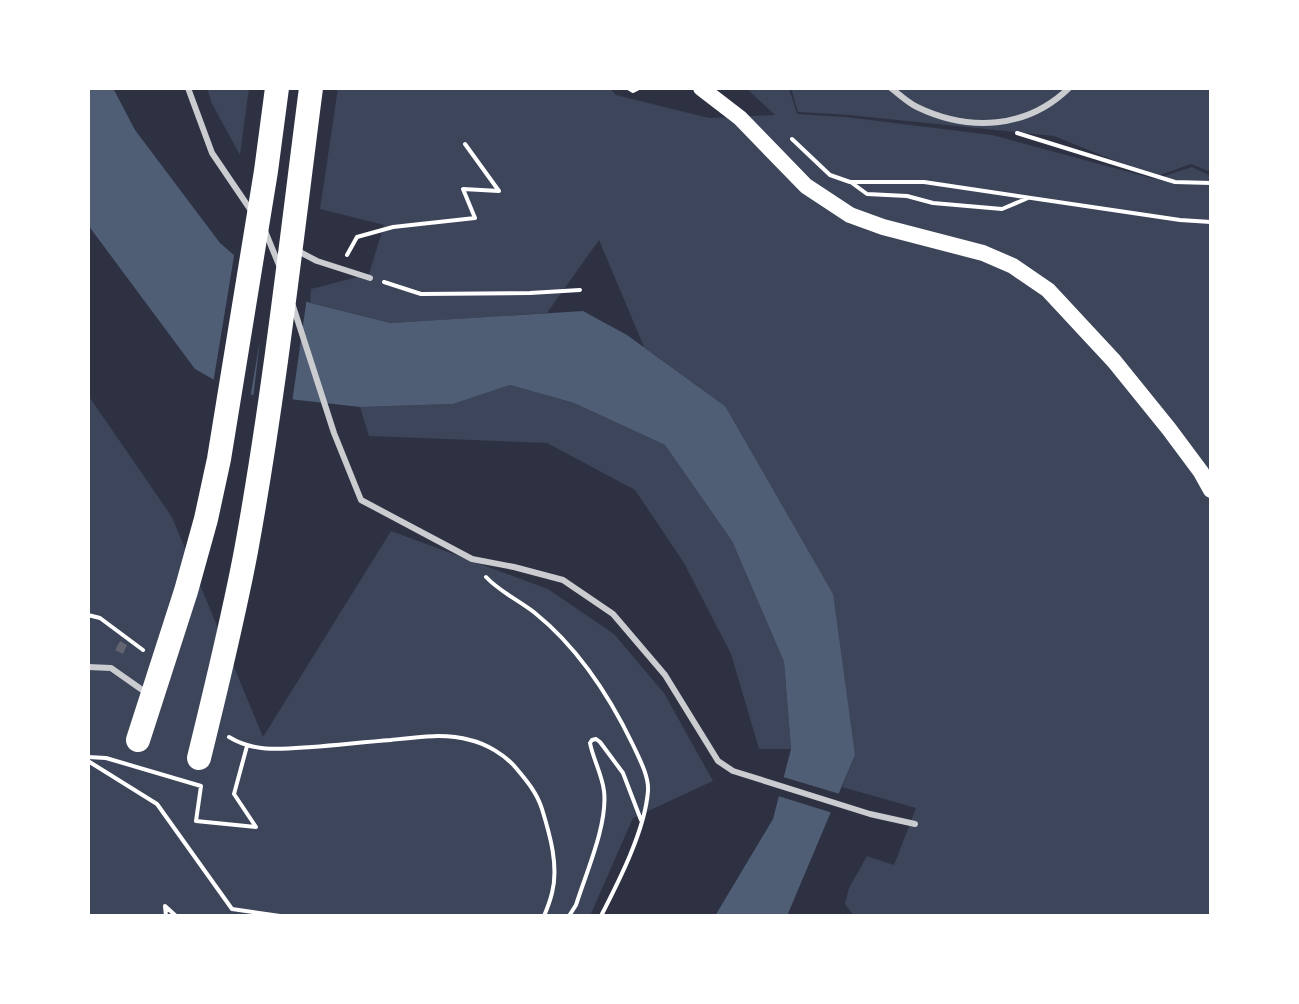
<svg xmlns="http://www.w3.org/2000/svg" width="1299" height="1004" font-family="'Nunito Sans',sans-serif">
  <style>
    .green { fill: #3c4559 }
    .water { fill: #4f5d75 }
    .pier { fill: #2d3142 }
    .building { fill: #626471 }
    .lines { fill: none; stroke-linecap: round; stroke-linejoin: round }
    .path { stroke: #fff; stroke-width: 4 }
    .service { stroke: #caccd0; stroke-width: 6 }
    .secondary { stroke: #fff; stroke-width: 16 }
    .motorway { stroke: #fff; stroke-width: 24 }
  </style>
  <rect width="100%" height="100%" fill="#2d3142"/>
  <!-- green -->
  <path class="green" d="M207,88h42l-9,67 -28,-51z
    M338,88h272l6,7 93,23 66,-3 -29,-27h43l8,26 49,3 146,18 163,44 37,-12 19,9v740h-357l-9,-12 4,-16 18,-32 27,9 22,-57 -74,-21 13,-32 -130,-349 -81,-59 -45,-107 -52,73 -155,10 -82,-20 1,-14 58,-15 15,-49 -64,-16z
    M791,88h420v84l-20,-8 -36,13 -101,-41 -206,-21 -50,-3z
    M510,385l64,18 91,42 67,96 52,121 7,87h-32l-28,-95 -47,-91 -49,-73 -88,-47 -178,-7 -9,-29 93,-3z
    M88,395l84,122 91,220 128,-206 157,58 66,45 50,59 49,88 -80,37 -43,98h-502z"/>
  <!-- water -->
  <path class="water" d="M88,88h25l22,42 85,113 44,38 46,22 81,20 192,-12 44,24 98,71 108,188 22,161 -68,161h-72l58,-97 18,-70 -7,-87 -52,-121 -67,-96 -91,-42 -64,-18 -57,19 -93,3 -123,-14 -42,-24 -107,-144z"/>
  <!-- pier -->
  <path class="pier" d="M235,250l31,28 41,19 -15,106 -39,-4 7,-59 -10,59 -15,-2 -22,-13z
    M780,776l63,19 -7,19 -61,-19z"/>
  <!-- building -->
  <path class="building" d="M120,641l7,4 -4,9 -8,-4z"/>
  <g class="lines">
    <!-- path -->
    <path class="path" d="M628,88l5,3 6,-3
      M1017,133l158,49 36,1
      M792,139l38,36 20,7h74l256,38 31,2
      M852,183l15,11 40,2 26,7 69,6 26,-11
      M347,255l10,-18 36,-10 82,-9 -12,-29 36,2 -34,-47
      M384,282l37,12 109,-1 50,-3
      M486,577c14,15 34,24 49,36 42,34 75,84 98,132 6,13 16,31 15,46 -3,39 -29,90 -47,125
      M88,615l12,3 43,32
      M229,737c26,16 54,12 83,10 26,-2 53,-5 79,-7 26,-3 54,-7 79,0 17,4 35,15 46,28 11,13 21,25 26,41 8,26 17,57 10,84 -2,8 -5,16 -8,23
      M88,757l18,1 95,28 -5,35 60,6 -22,-33 13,-48
      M88,761l69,43 75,105 48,7
      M166,916l-1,-10 11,10
      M569,916l7,-11c10,-32 32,-81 28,-114 -2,-17 -11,-32 -14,-48l2,-3 4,-1 4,3 23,31 18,47"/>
    <!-- service -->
    <path class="service" d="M188,88l24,65 40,59
      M891,88c8,6 16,14 26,19 52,25 110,22 152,-19
      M265,231l14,34
      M296,250l21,11 53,17
      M293,306l41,127 27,67 111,59 42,8 49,13 50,34 52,61 53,86 15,10 137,43 45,10
      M88,667l23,1 37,26"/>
    <!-- secondary -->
    <path class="secondary" d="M701,88l39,30 66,68 44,29 33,12 100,26 30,13 35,24 66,71 55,68 32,43 10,18"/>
    <!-- motorway -->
    <path class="motorway" d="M138,740l48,-149 20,-72 13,-60 47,-288 11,-83
      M199,758c17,-69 34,-138 47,-207 28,-153 45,-309 65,-463"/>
  </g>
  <!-- border -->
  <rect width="1299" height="1004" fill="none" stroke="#ffffff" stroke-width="180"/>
</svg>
